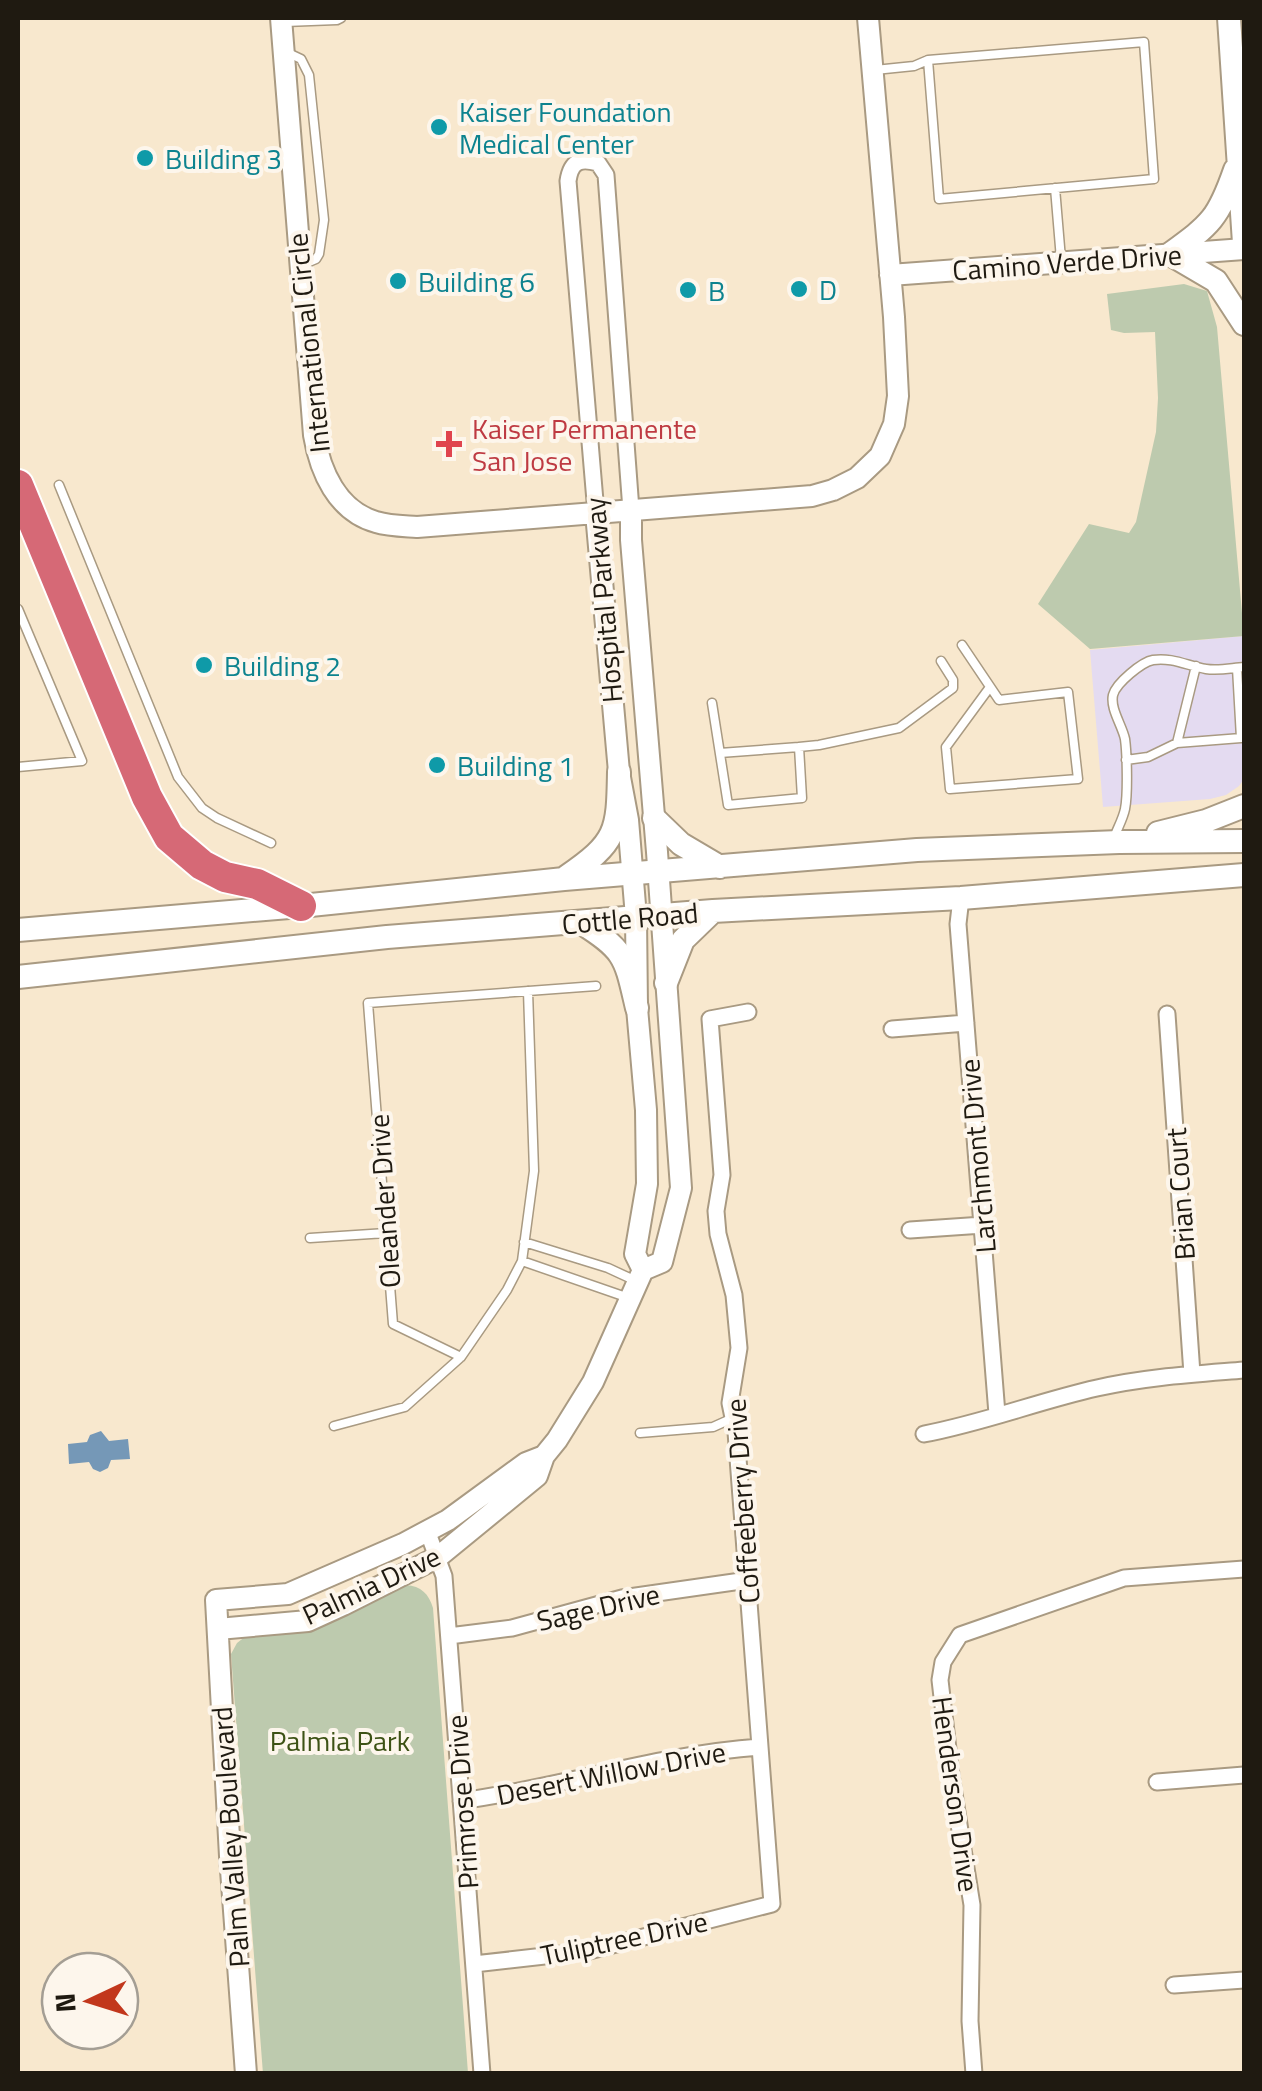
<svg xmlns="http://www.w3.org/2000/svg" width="1262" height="2091" font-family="'Titillium Web',sans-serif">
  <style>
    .commercial { fill: #e4dbf1 }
    .green { fill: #bdcaae }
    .water { fill: #7598b7 }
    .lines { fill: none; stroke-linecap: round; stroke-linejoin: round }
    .service-casing { stroke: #a99a82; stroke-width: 11 }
    .minor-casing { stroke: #a99a82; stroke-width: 19 }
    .tertiary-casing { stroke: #a99a82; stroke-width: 24 }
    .secondary-casing { stroke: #a99a82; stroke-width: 26 }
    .motorway-casing { stroke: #fff; stroke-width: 34 }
    .service { stroke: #fff; stroke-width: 8 }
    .minor { stroke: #fff; stroke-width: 15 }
    .tertiary { stroke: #fff; stroke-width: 20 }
    .secondary { stroke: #fff; stroke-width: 22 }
    .motorway { stroke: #d66976; stroke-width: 30 }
    .culture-dot { fill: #0f9aa8; stroke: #fdf6ec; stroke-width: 4 }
    .health-dot { fill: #e0444e; stroke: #fdf6ec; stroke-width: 4 }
    .labels { text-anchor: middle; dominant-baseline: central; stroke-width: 8; stroke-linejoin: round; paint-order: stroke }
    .culture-label { font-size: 28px; fill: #0d838f; stroke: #fdf6ec; text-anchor: start }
    .street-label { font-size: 28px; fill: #1f1a11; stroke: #fdf6ec }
    .health-label { font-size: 28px; fill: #be3a42; stroke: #fdf6ec; text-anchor: start }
    .park-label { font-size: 28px; fill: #3d5215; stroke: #fdf6ec }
  </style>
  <rect width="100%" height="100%" fill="#f8e8ce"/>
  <!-- commercial -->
  <path class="commercial" d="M1244,636v143l-5,7 -13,9 -16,4 -107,8 -13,-157z"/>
  <!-- green -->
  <path class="green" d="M1184,284l23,7 10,36 27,309 -154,13 -52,-45 51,-80 40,9 7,-11 20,-90 2,-34 -3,-66 -31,1 -13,-3 -4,-36z
    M406,1585c15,1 23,9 27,23l35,465 -205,1 -32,-420 6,-11 9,-7z"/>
  <!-- water -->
  <path class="water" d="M101,1431l8,10 19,-2 2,20 -19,1 -3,8 -8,4 -7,-3 -4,-7 -20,2 -1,-20 19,-2 3,-7z"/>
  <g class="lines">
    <!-- service casing -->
    <g class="service-casing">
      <path id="service" d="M285,22l52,-2 4,-2
        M284,51l17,8 8,16 15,145 -5,34 -3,5 -12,5
        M875,70l39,-4 14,-6 216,-18 10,137 -215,20 -11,-139
        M1055,188l6,71
        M59,485l119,292 24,31 15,10 54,25
        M18,609l64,152 -64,6
        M962,645l37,55 69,-8 10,87 -128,10 -4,-42 44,-60
        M1237,668l4,70h3
        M712,703l16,102 74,-7 -3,-51 -79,6
        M1177,743l19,-77
        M799,747l20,-2 80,-17 54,-40v-8l-12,-19
        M1126,760l22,-3 29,-14 64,-5
        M1114,838c3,-9 9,-19 11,-29 3,-15 2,-55 0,-70 -3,-14 -15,-30 -12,-44 3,-12 29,-33 40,-35 19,-3 35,6 53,9 13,2 25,-1 38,-2
        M310,1238l76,-5
        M524,1242l84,26 26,12
        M522,1261l104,36
        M461,1357l-68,-33 -25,-321 228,-17
        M334,1426l71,-19 56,-50 46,-67 15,-29 12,-90 -6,-180
        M640,1433l73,-6 20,-9"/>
    </g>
    <!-- minor casing -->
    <g class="minor-casing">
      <path id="minor" d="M596,513l-28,-332c3,-20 12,-23 30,-18l8,12 25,335
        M961,898l-3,26 39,490
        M1167,1014l25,360
        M892,1029l74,-6
        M910,1230l73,-5
        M924,1434c59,-11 115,-33 173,-46 48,-11 99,-14 147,-18
        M428,1533l16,43 38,498
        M449,1636l63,-8 110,-30 126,-18
        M1157,1782l87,-7
        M461,1801c101,-14 198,-47 299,-54
        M474,1964l115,-13 183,-47 -36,-472 -6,-29 9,-55 -5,-53 -16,-61 -2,-23 6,-36 -12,-156 38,-7
        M1174,1985l70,-5
        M974,2074l-4,-53 2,-116 -21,-130 -11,-95 3,-18 17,-27 164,-57 120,-9"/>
    </g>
    <!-- tertiary casing -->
    <g class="tertiary-casing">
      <path id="tertiary" d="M281,18l33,417c6,36 23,76 62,87 13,4 27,4 41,5l395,-31 21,-6 24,-12 23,-22 14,-32 4,-28 -4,-79 -26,-299
        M890,275l354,-26
        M596,513l23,259 9,48 8,97 1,91 9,102 1,74 -12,70 8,16
        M218,1629l90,-8 35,-16 95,-48 99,-81 7,-20 13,-16 36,-58 50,-112 19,-8 19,-74 -24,-336 -26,-312v-30
        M246,2074l-16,-218 -14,-256 72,-6 115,-50 45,-24 78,-57 18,-7"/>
    </g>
    <!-- secondary casing -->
    <g class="secondary-casing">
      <path id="secondary" d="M1229,18l15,225
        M1235,170c-17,49 -24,54 -65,84l46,27 28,43
        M654,818l27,26 39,23
        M1158,833l48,-12 38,-15
        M566,877c51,-35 52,-45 53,-105
        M580,922c46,29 45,35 57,86
        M18,930l283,-24 263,-27 353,-29 202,-8 125,-1
        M18,977l369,-40 326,-26 248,-13 283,-23
        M666,983l17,-43 30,-29"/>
    </g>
    <!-- motorway casing -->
    <g class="motorway-casing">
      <path id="motorway" d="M18,485l129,312 22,40 33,28 23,12 32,7 44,22"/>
    </g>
    <!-- service -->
    <use href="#service" class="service"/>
    <!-- minor -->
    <use href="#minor" class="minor"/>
    <!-- tertiary -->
    <use href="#tertiary" class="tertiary"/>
    <!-- secondary -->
    <use href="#secondary" class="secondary"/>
    <!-- motorway -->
    <use href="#motorway" class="motorway"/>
  </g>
  <!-- markers -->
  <g class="culture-dot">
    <circle cx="439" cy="127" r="10"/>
    <circle cx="145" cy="158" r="10"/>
    <circle cx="398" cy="281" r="10"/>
    <circle cx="799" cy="289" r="10"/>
    <circle cx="688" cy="290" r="10"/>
    <circle cx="204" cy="665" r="10"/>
    <circle cx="437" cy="765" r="10"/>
  </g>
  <path class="health-dot" d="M444 429h10v10h10v10h-10v10h-10v-10h-10v-10h10z"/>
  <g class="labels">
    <!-- culture labels -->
    <g class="culture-label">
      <text x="459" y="111">Kaiser Foundation<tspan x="459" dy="32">Medical Center</tspan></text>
      <text x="165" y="158">Building 3</text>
      <text x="418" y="281">Building 6</text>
      <text x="819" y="289">D</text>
      <text x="708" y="290">B</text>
      <text x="224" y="665">Building 2</text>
      <text x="457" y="765">Building 1</text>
    </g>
    <!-- street labels -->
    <g class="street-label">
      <text transform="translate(1067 262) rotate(-4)">Camino Verde Drive</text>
      <text transform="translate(308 343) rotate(-96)">International Circle</text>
      <text transform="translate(603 600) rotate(-95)">Hospital Parkway</text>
      <text transform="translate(630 918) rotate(-5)">Cottle Road</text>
      <text transform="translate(977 1156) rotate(-95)">Larchmont Drive</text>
      <text transform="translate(1180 1194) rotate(-94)">Brian Court</text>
      <text transform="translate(384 1201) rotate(-94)">Oleander Drive</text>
      <text transform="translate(742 1501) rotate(-94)">Coffeeberry Drive</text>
      <text transform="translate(371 1585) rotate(-25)">Palmia Drive</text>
      <text transform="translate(598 1607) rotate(-13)">Sage Drive</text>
      <text transform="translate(611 1773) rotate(-11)">Desert Willow Drive</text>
      <text transform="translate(956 1794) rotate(82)">Henderson Drive</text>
      <text transform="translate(462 1802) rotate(-94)">Primrose Drive</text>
      <text transform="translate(230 1837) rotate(-94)">Palm Valley Boulevard</text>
      <text transform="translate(624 1938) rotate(-12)">Tuliptree Drive</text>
    </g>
    <!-- health labels -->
    <g class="health-label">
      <text x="472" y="428">Kaiser Permanente<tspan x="472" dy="32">San Jose</tspan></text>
    </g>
    <!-- park labels -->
    <g class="park-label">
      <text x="340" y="1740">Palmia Park</text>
    </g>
  </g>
  <!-- border -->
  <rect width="1262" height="2091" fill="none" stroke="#1f1a11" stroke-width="40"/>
  <!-- north arrow -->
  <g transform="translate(90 2001) rotate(266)"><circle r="48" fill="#fdf6ec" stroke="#a49e94" stroke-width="2.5"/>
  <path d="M0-8L18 38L0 25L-18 38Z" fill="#c2371c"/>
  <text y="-15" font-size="28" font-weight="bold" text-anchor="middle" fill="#1f1a11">N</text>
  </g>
</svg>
